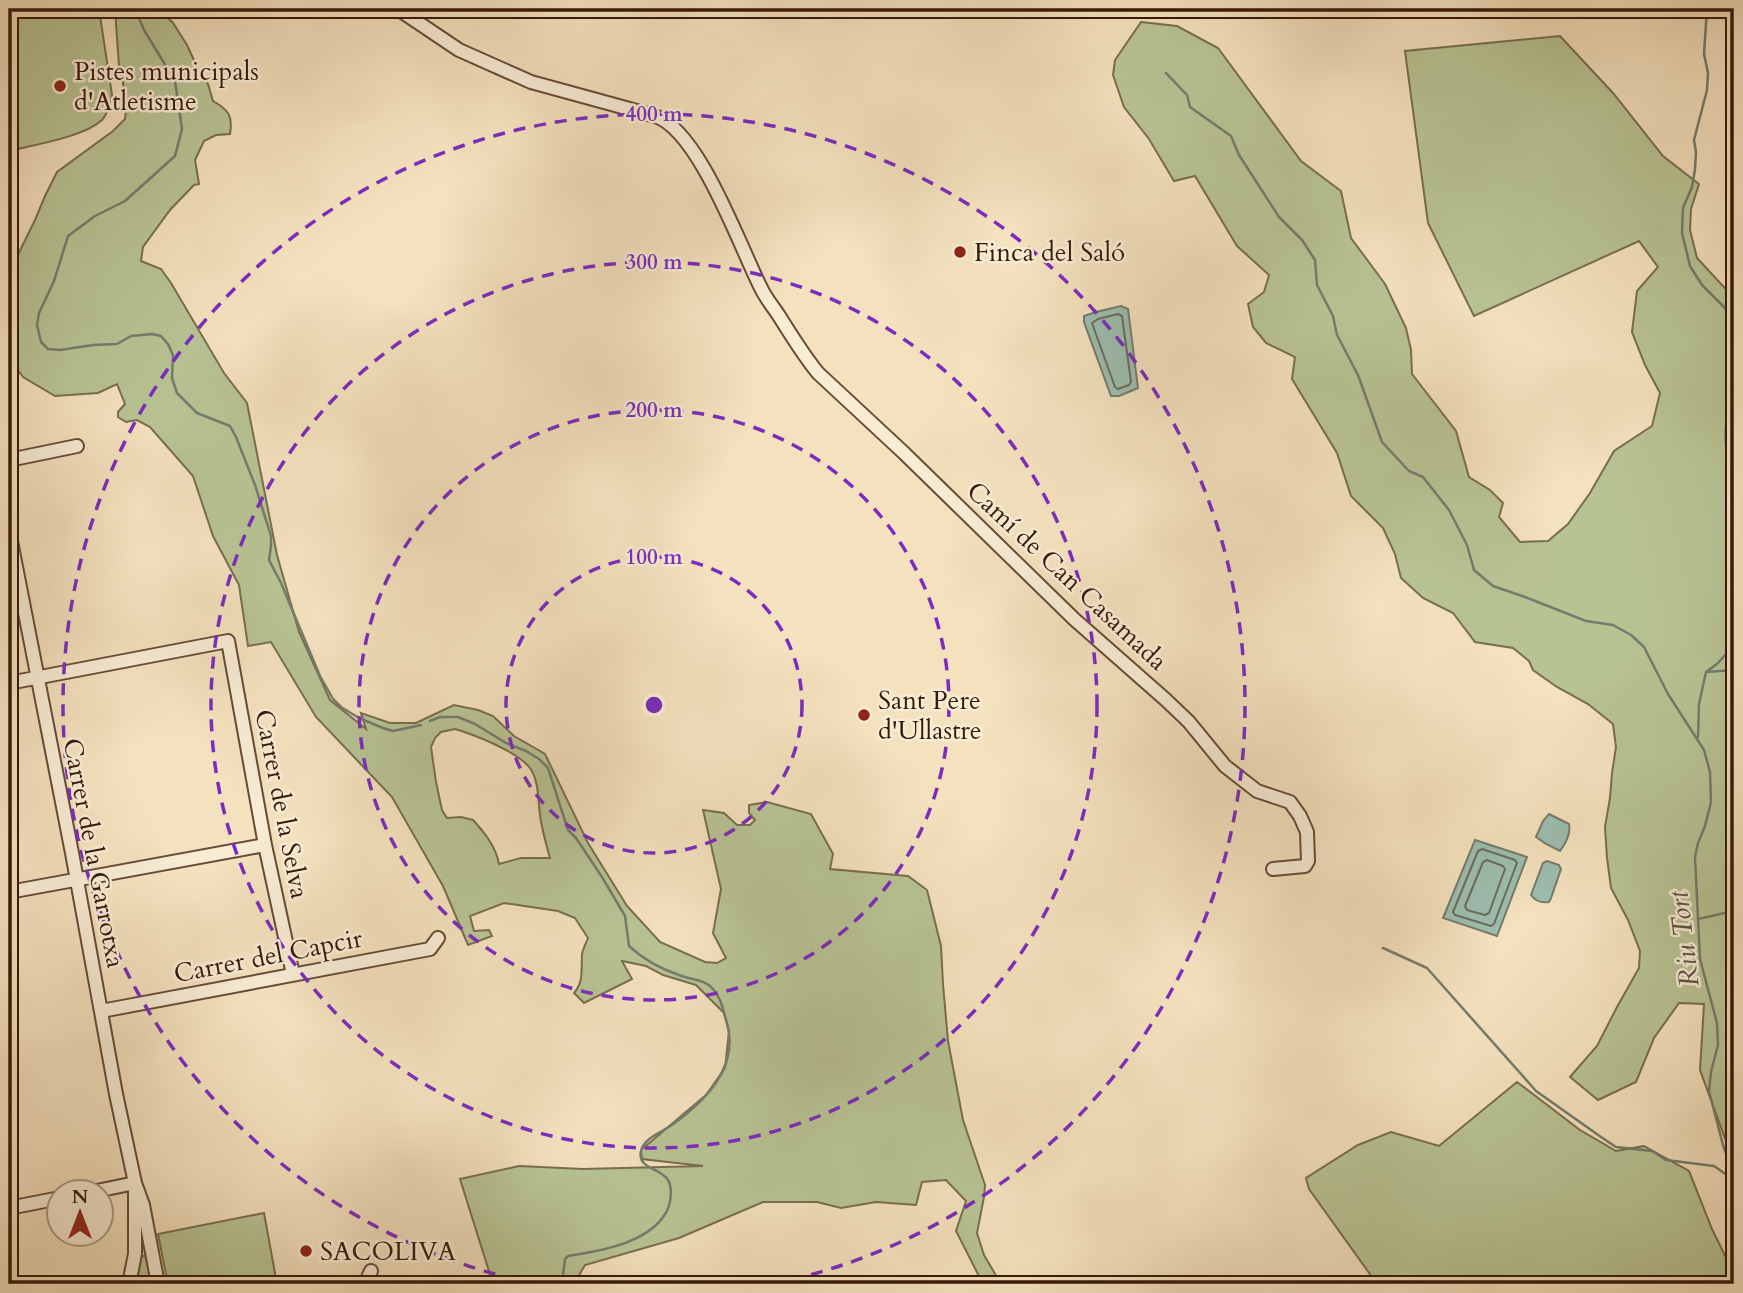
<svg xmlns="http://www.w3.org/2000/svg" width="1743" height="1293" font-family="Cardo,serif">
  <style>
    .green { fill: #b8c394; stroke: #786e4e; stroke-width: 2; fill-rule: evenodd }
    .water { fill: #9cbeb0; stroke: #747c6d; stroke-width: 2 }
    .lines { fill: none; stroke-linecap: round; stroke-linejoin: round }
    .shore { stroke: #6a6c5c; stroke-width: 2 }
    .stream { stroke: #747c6d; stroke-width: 2.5 }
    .minor-casing { stroke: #664b36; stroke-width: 16 }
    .minor { stroke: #f8ecd5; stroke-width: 12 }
    .ring { fill: none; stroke: #7b2cbf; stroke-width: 3.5; stroke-dasharray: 12 9 }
    .poi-dot { fill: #8f2418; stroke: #f8ecd5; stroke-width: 2.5 }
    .labels { text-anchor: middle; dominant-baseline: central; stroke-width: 5; stroke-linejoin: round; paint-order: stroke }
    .poi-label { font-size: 26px; fill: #371909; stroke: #f8ecd5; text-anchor: start }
    .street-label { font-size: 26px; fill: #371909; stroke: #f8ecd5 }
    .water-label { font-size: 28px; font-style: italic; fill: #5a5343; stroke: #f8ecd5 }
    .centre { fill: #7b2cbf; stroke: #f8ecd5; stroke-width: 3.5 }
    .ring-label { font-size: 21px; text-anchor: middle; font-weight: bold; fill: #7b2cbf; stroke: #f8ecd5; stroke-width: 5; stroke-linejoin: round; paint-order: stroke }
  </style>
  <rect width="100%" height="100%" fill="#f4e1be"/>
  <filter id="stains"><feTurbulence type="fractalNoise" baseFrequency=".00286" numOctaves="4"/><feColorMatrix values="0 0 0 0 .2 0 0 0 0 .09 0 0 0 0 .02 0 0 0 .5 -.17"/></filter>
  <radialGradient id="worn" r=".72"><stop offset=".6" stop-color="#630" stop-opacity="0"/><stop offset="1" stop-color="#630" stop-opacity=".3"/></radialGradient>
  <!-- green -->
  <path class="green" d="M9,9h90l13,86c-2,8 -4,19 -10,25 -18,17 -69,25 -93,31z
    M115,9h44l14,14 14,22 12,26 9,13 5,17c16,9 20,15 17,33l-14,1 -12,6 -9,19 4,24 -5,1 -24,25 -27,37 -2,14 20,8 10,14 53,90 23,30 30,152 22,77 31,68 36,29 -5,-16 29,10h26l38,-18 24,5 15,6 21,20 31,18 43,89 39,63 33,36 45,20 12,1 9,-5 -13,-25 8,-44 -18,-79 21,3 13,12h13l5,-5 -6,-7v-8l18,-3 44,12 22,40 -3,15 78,7 19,14 14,56 2,38 5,57 15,79 22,65 -1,12 -7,36 7,22 17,29h-18l-27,-53 10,-30 -20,-21 -24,2 -6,23 -40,-3 -35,6 -24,-6h-54l-84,36 -94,27 -11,19h-81l-33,-105 59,-13 64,3 120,-3 -61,-7 -1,-9 65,-55 19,-27 4,-37 -5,-18 -28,-28 -33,-10 -17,-9 -24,-5 10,18 -48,24 -10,-10c10,-11 7,-24 8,-39 1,-5 4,-11 6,-16l-13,-20 -17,-7 -54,-8 -34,13 4,15 15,-1 3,6 -24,9 -25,-59 -51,-89 -76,-80 -45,-75 -23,4 -9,-61 -26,-49 -20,-60 -43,-49 -13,-7 -11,2 -8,-5v-5l7,-8 -8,-20 -19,9 -43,3 -32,-19 -14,-19v-85l26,-53 10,-24 12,-24 56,-41 12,-12 2,-18 -8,-35zM455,729c20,6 67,24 77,42 7,13 6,30 8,44 2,15 6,29 10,43h-29l-22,6c-3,-17 -14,-31 -26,-44l-12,-3 -14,1 -5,-8 -6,-28 -5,-35 4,-9 6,-6z
    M1141,22l36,4 41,22 83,113 40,30 10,47 34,46 21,44 5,22 1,24 44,57 13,46 21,13 13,13 -4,14 21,25 28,-1 20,-17 22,-31 24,-42 38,-25 8,-33 -15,-28 -13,-33 5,-41 21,-24 -19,-26 -165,75 -46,-93 -23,-172 155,-15 53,57 50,63 36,28 -8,25 -1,21 7,28 37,40v865l-34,-93 4,-66 -25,-1 -25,35 -18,44 -38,18 -28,-23 27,-31 20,-39 22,-39 1,-17 -12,-31 -17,-32 -4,-30 -2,-31 5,-29 2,-25 4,-26 -3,-23 -25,-20 -31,-17 -24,-17 -4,-9 -16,-13 -38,-6 -22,-29 -30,-15 -22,-20 -6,-24 -12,-26 -32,-32 -14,-43 -45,-74 3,-22 -29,-14 -13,-16 -5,-23 16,-12 5,-17 -32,-29 -42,-70 -21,5 -25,-42 -25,-32 -11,-32 2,-15z
    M1517,1082l63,48 36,21 28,-5 45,25 23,58 22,45v10h-357l-68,-95 -3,-11 52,-33 33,-13 48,14z
    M264,1213l13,71h-109l-10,-50z
    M142,1256h3l3,3 4,25h-15l3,-26z"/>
  <!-- water -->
  <path class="water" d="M1121,306l7,3 10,79 -19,8h-8l-27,-74v-6l12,-4z
    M1549,814l20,10c2,10 -3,19 -9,27l-14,-7 -10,-7 7,-16z
    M1475,840l52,17 -30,79 -54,-18z
    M1547,861l12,4 2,4 -10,29 -2,4c-7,1 -14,-1 -18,-7l12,-32z"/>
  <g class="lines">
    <!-- shore -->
    <path class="shore" d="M1118,314l4,2 9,66 -2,3 -11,4 -3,-2 -23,-64 6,-4z
      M1482,849l33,11 2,3 -23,61 -3,2 -36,-11 -2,-3 25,-61z
      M1487,860l16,6 2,3 -16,44 -4,2 -18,-5 -2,-4 18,-44z"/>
    <!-- stream -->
    <path class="stream" d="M135,9l9,21 31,51 7,48 -7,27 -50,45 -30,15 -27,20 -14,45 -15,32 -2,12 4,17 7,7 12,1 33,-5 24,-1 14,-8 21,-2 9,2 7,8 5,11 -1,23 5,15 20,20 33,13 6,11 19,48 16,51v10l-2,14 12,23 39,93 13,23 8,8 18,11 24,10 10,3 28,-6
      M1707,9l-3,45 4,19 -1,17 -13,50 2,12 -1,17 -3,18 -9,21 -1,25 8,33 12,19 31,31 1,11
      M1166,73l21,22 3,12 41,29 8,19 40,62 23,23 13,20 2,25 16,31 4,19 21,40 24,67 27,29 14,6 26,33 18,35 7,25 19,16 32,11 61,24 27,4 18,10 13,12 24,47 36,56 6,22 1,30 -6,24 -7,17 -3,14 5,102 17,64 1,22 -7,27 -2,19 14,54 11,31
      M1734,382c-8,36 -14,59 0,95
      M1727,418l7,-7
      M1706,672l28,-2
      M430,721l10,-4h18l17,7 31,19 20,8 13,8 9,9 20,62 8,8 26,39 23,39 4,30c14,13 32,23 50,29 12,5 26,4 34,14 9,10 10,22 14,34 13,46 -24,80 -58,104 -10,6 -25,12 -28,24 -4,18 20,17 27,29 4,7 3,18 1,26 -13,36 -68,45 -101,50l-3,3 -3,25
      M1698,737l1,-33 7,-32 12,-9 16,-18
      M1698,919l36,-8
      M1383,948l44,20 109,123 65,46 15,10 36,4 14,9 48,6 20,14"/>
    <!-- minor casing -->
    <g class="minor-casing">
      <path id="minor" d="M398,9l61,41 72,32 124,34c44,14 85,131 106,172 5,11 14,21 20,31 12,19 23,37 37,54l86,80 170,166 92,81 23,22 36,44 32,25 33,11 10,14 7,16 1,29 -3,5 -32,3
        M9,460l68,-14
        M9,531l63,322 44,241 19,89 8,22 15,79
        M9,683l219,-42 37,204 28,129
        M9,892l256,-47
        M101,1011l329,-62 8,-11
        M92,1192l43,-9
        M9,1208l51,-10
        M129,1284l6,-30v-64
        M363,1284h2l6,-13"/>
    </g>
    <!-- minor -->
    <use href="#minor" class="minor"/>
  </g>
  <!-- distance rings -->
  <g class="ring">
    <circle cx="654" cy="705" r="148"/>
    <circle cx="654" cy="705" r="295"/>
    <circle cx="654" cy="705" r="443"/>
    <path d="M536 1284A591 591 0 1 1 772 1284"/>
  </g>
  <!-- markers -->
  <g class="poi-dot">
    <circle cx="60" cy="86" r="7"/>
    <circle cx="960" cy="252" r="7"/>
    <circle cx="864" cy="715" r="7"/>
    <circle cx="306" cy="1251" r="7"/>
  </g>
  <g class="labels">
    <!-- poi labels -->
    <g class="poi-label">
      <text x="74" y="71">Pistes municipals<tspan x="74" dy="30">d'Atletisme</tspan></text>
      <text x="974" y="252">Finca del Saló</text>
      <text x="878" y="700">Sant Pere<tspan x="878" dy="30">d'Ullastre</tspan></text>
      <text x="320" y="1251">SACOLIVA</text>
    </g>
    <!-- street labels -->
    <g class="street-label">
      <text transform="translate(1067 576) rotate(43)">Camí de Can Casamada</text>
      <text transform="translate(282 804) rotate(79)">Carrer de la Selva</text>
      <text transform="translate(94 853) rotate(79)">Carrer de la Garrotxa</text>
      <text transform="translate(268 956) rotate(-11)">Carrer del Capcir</text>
    </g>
    <!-- water labels -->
    <g class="water-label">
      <text transform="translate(1684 939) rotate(-97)">Riu Tort</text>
    </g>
  </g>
  <circle cx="654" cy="705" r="10" class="centre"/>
  <g class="ring-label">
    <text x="654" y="121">400 m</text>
    <text x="654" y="269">300 m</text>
    <text x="654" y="417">200 m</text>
    <text x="654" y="564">100 m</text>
  </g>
  <!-- margin -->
  <rect width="1743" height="1293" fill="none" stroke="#f4e1be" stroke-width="35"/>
  <rect x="10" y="10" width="1722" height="1272" fill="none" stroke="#371909" stroke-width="3.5"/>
  <rect x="18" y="18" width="1708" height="1258" fill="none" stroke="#371909" stroke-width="2"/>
  <!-- north arrow -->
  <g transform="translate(80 1213)"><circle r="33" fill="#f8ecd5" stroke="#ab9883" stroke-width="2"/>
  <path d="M0-5L12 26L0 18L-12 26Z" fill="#8f2418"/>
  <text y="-10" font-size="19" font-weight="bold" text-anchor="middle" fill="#371909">N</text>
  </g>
  <rect width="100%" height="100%" filter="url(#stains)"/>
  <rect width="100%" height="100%" fill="url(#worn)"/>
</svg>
